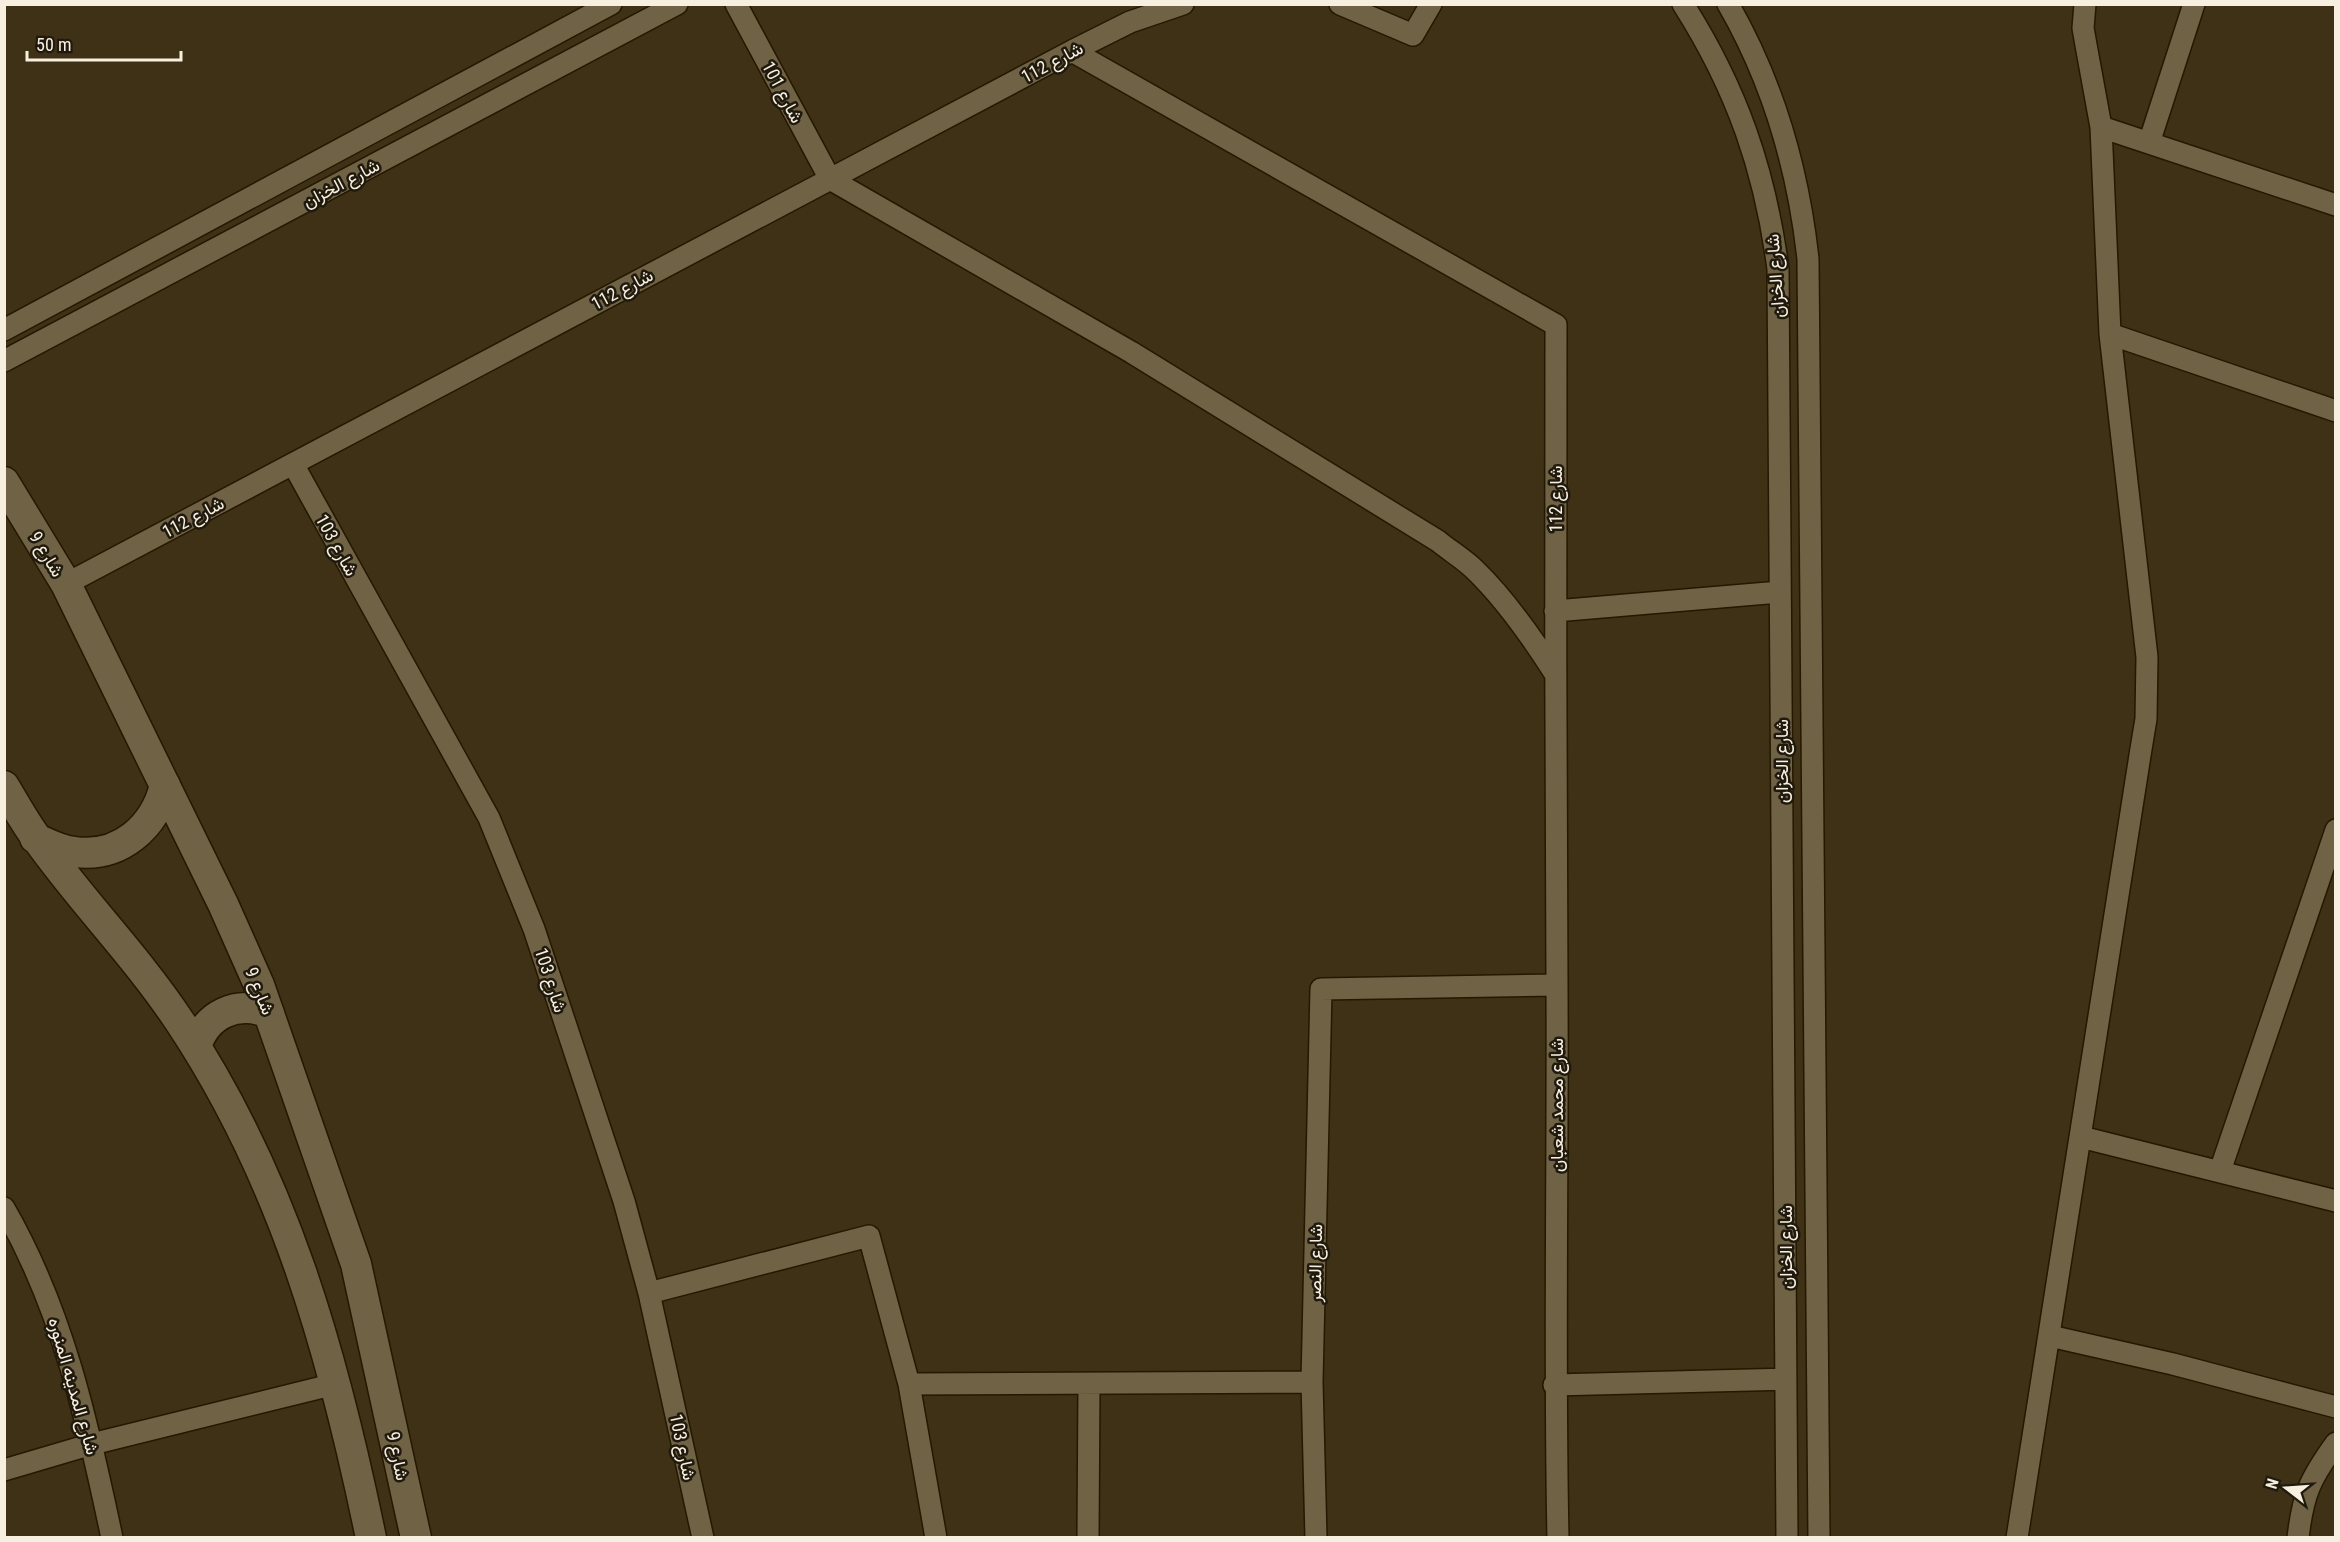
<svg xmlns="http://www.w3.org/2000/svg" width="2340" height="1542" font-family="'Roboto Condensed',Vazirmatn,sans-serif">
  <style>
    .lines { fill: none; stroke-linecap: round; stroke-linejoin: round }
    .minor-casing { stroke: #251800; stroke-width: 24 }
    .secondary-casing { stroke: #251800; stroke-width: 33 }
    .minor { stroke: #706245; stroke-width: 21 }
    .secondary { stroke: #706245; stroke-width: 30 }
    .labels { text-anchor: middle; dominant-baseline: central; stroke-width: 5; stroke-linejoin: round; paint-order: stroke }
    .street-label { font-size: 18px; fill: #f7efdf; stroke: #201a0e }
  </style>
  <rect width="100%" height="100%" fill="#3e3115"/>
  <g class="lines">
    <!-- minor casing -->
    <g class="minor-casing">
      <path id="minor" d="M736,4l94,175 301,173 307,189c12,10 26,18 37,29 31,30 56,66 79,102
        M1340,4l73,31 18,-31
        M1683,4c54,85 82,166 95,265l9,1269
        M1728,4c46,80 70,164 80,255l11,1279
        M1072,51l484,274c-1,219 0,439 1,658 1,185 -3,370 1,555
        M2101,127l235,78
        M2149,143l45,-139
        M4,330l607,-326
        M2110,334l226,77
        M4,361l673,-357
        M293,464l196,354 45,111 90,272 25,92 54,245
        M66,584l1006,-533 58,-29 53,-18
        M1555,611l225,-19
        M2081,1137l255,64
        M2220,1171l116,-341
        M4,1208c59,102 84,216 108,330
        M649,1293l220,-57 40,148 27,154
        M2050,1336l123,28 163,43
        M909,1384l403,-2
        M1554,1385l232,-6
        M4,1470l88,-26 243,-60
        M1088,1538l1,-153
        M1316,1538l-4,-156 9,-393 236,-4
        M2017,1538l124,-789 5,-30 1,-62 -37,-323 -9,-207 -15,-82 -3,-17 2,-24
        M2298,1538c5,-44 12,-59 38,-95"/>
    </g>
    <!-- secondary casing -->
    <g class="secondary-casing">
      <path id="secondary" d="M4,482l62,102 157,320 36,81 97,279 60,274
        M4,786c11,18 21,37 34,54 45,63 99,117 142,182 105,158 153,332 191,516
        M35,838c13,6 26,13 40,14 45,6 80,-25 90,-67
        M196,1047c10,-33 41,-47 73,-34"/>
    </g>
    <!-- minor -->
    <use href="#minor" class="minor"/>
    <!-- secondary -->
    <use href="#secondary" class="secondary"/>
  </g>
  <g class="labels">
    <!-- street labels -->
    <g class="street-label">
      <text transform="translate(1052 62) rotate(-28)">شارع 112</text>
      <text transform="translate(783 92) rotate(62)">شارع 101</text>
      <text transform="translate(341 183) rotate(-28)">شارع الخزان</text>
      <text transform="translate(1775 276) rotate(-94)">شارع الخزان</text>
      <text transform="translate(622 289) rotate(-28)">شارع 112</text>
      <text transform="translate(1555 499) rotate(-90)">شارع 112</text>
      <text transform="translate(193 517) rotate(-28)">شارع 112</text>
      <text transform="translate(337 545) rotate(61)">شارع 103</text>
      <text transform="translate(47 554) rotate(59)">شارع 9</text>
      <text transform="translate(1781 761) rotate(-90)">شارع الخزان</text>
      <text transform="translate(551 980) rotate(72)">شارع 103</text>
      <text transform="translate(260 991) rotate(68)">شارع 9</text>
      <text transform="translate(1556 1105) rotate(-90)">شارع محمد شعبان</text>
      <text transform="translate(1785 1247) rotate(-90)">شارع الخزان</text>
      <text transform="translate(1315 1263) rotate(-89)">شارع النصر</text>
      <text transform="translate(74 1386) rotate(74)">شارع المدينه المنوره</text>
      <text transform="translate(683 1447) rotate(78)">شارع 103</text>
      <text transform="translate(398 1456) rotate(78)">شارع 9</text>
    </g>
  </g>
  <!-- border -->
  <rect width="2340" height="1542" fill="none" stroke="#f7efdf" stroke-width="12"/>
  <!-- north arrow -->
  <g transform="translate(2286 1488) rotate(287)" stroke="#201a0e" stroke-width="4.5" paint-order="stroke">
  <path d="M0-4.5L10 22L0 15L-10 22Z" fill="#f7efdf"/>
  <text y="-9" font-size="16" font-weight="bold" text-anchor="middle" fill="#f7efdf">N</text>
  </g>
  <!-- scale -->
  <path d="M27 51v9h154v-9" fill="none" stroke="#f7efdf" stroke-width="3"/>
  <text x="36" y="51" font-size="18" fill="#f7efdf" stroke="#201a0e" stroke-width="4.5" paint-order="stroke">50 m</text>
</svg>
